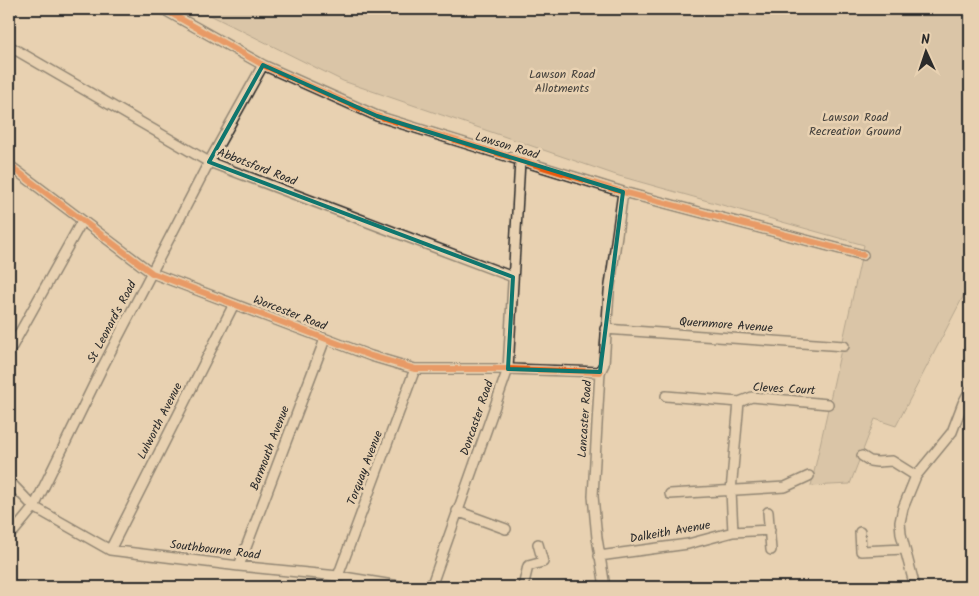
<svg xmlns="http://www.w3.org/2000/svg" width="979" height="596" font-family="Kalam,sans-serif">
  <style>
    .green { fill: #c9b69b; stroke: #7a7063 }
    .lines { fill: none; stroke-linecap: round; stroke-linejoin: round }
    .minor-casing { stroke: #2b2b2b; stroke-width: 12 }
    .minor { stroke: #e8d1b1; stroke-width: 9 }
    .cycleway-casing { stroke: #e8d1b1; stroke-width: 9 }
    .cycleway { stroke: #e8590c; stroke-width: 6 }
    .marked { fill: none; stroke: #0f766e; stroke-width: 4; stroke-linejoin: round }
    .labels { text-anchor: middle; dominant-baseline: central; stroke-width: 5; stroke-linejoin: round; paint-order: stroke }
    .park-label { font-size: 12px; fill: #43403c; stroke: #e8d1b1 }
    .street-label { font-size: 12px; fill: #2b2b2b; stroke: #e8d1b1 }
  </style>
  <rect width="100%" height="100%" fill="#e8d1b1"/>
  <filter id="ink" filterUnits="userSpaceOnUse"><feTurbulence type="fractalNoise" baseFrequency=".02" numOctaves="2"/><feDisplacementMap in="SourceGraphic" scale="10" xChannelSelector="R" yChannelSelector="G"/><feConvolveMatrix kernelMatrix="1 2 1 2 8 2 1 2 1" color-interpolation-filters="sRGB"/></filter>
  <g filter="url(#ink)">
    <!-- green -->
    <path class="green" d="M198,9h772v251l-5,33 -69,133 -21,-7 -25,65 -39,2 53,-241 -245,-69 -276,-95z"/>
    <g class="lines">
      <!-- minor casing -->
      <g class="minor-casing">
        <path id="minor" d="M163,9l100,56 114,51 246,76 240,63
          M9,13l4,-4
          M9,46l200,116 304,115
          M9,165l143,108 219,83 44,13h93l92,3
          M605,329l239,17
          M9,352l73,-131
          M666,396l73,6 13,-5 76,7
          M862,456l8,5 7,1 15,-1 24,15
          M9,481l25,26 76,43 129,16 99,10 67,11
          M670,494l115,-7 24,-11
          M457,511l49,18
          M768,512l3,38
          M733,532l37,-2
          M860,532l1,19 44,-2
          M9,534l6,-4 19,-23 67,-137 108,-208 54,-97
          M110,550l124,-246
          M599,556l89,-12 45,-12 -2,-41 8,-89
          M239,566l86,-227
          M338,576l77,-207
          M431,587l77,-218 12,-208
          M523,587l5,-21 15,-4 -5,-18
          M605,587l-8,-49 -4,-42 7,-124 4,-8 5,-72 14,-100
          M915,587l-14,-53 -1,-12 3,-14 13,-32 36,-44 11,-29 7,-13"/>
      </g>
      <!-- minor -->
      <use href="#minor" class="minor"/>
      <!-- cycleway casing -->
      <g class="cycleway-casing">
        <path id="cycleway" d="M163,9l100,56 114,51 246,76 240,63
          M9,165l143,108 219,83 44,13h93l92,3"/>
      </g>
      <!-- cycleway -->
      <use href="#cycleway" class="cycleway"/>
    </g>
  </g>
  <!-- marked area -->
  <path d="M0 0H979V596H0ZM263,65l114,51 246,76 -23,180 -92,-3 5,-92 -304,-115z" fill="#e8d1b1" fill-opacity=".55" fill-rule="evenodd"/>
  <path class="marked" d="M263,65l114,51 246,76 -23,180 -92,-3 5,-92 -304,-115z"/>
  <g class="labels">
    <!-- park labels -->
    <g class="park-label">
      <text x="562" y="74">Lawson Road<tspan x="562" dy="14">Allotments</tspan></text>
      <text x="855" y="117">Lawson Road<tspan x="855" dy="14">Recreation Ground</tspan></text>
    </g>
    <!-- street labels -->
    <g class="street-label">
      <text transform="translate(507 146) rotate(17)">Lawson Road</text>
      <text transform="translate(257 167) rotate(21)">Abbotsford Road</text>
      <text transform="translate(290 313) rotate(21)">Worcester Road</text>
      <text transform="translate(112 322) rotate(-62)">St Leonard's Road</text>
      <text transform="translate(726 325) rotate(4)">Quernmore Avenue</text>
      <text transform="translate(784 389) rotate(3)">Cleves Court</text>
      <text transform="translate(477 418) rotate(-71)">Doncaster Road</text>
      <text transform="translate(585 419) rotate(-86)">Lancaster Road</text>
      <text transform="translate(160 421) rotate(-63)">Lulworth Avenue</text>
      <text transform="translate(270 448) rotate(-69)">Barmouth Avenue</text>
      <text transform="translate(365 468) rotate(-69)">Torquay Avenue</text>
      <text transform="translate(670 532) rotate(-10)">Dalkeith Avenue</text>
      <text transform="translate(215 550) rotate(7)">Southbourne Road</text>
    </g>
  </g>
  <!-- margin -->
  <rect width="979" height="596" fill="none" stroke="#e8d1b1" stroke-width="30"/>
  <rect x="15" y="15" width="949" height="566" fill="none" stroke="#2b2b2b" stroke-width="2" filter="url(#ink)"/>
  <!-- north arrow -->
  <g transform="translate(926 52) rotate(357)" stroke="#e8d1b1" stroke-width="4" paint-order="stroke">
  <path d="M0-4L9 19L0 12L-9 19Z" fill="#2b2b2b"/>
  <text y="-8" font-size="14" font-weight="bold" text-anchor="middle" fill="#2b2b2b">N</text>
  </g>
</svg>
